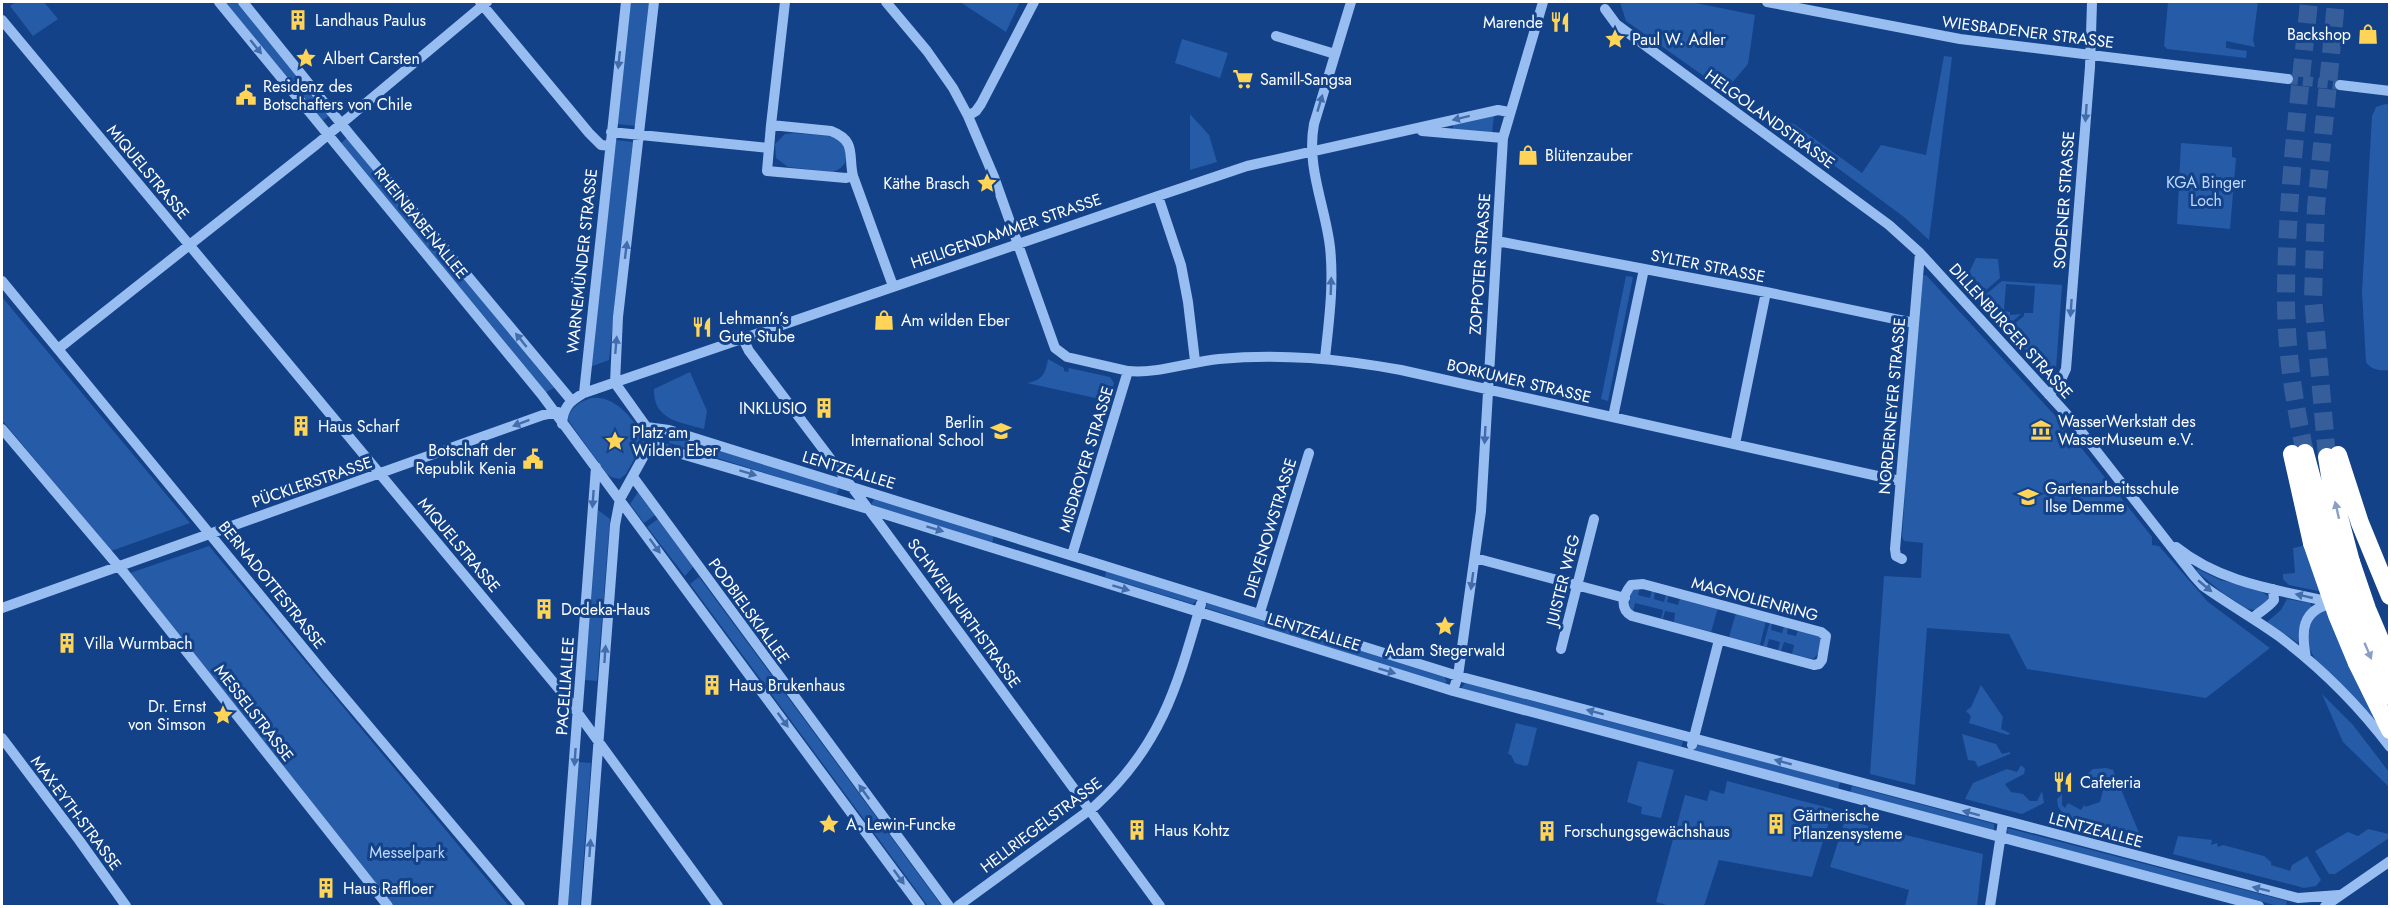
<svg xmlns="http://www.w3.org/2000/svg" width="2391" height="908" font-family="Jost,sans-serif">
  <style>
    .green { fill: #255ba7 }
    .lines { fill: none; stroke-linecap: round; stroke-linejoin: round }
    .minor-tunnel { stroke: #365e9a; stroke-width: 10; stroke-dasharray: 10 5; stroke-linecap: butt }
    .highway-tunnel { stroke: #365e9a; stroke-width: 18; stroke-dasharray: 18 9; stroke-linecap: butt }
    .minor { stroke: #98bdf0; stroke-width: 10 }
    .highway { stroke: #fff; stroke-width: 18 }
    .highway-bridge { stroke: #fff; stroke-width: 18 }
    .oneway { fill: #426dac }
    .oneway2 { fill: #89a0c4 }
    .labels { text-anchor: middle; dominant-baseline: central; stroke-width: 6; stroke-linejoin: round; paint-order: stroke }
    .poi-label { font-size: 16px; fill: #fff; stroke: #134288; text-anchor: start }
    .street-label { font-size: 16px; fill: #fff; stroke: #134288 }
    .park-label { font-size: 16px; fill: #bed8fc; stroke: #134288 }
  </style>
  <rect width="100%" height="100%" fill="#134288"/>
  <!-- green -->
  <path class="green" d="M16,2h28l14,17 -25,17 -23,-30z
    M224,2h15l91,113 -8,6z
    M631,2h19l-14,124 -19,-2z
    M960,2h60l-14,30z
    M1620,2h71l64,13 -7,49 -23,27 -99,-70z
    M2168,2h90l-5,38 2,7 -29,-6v7l21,3 -1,7 -79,-9 -3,-3z
    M1182,39l46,14 -8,25 -45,-15z
    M1944,56l8,1 -23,183 -25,-23 -134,-99 24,6 68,49 19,-28 45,10z
    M2385,104l5,1v265c-10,1 -19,0 -24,-8l-4,-70 10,-176 4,-9z
    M1190,114l19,21 8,27 -27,8z
    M1494,114l-2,20 -39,-2v-9z
    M794,133c15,2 32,1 47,6 6,15 10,26 -8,33l-45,-5 -12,-9 -1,-14 10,-10z
    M348,137l206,251 -8,4 -205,-249z
    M616,140l17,2 -24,218 -19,7z
    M2181,143l51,4v10l4,1 -6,71 -53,-5z
    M1976,258l22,1 2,19 -23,20 -13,-15z
    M1926,275l134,146 92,116v8l7,1 49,56 62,46 -64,50 -179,-29 -18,-35 -82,-6 -12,157 -45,-11 14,-198 37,2 2,-35 -19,-2 -2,-4 18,-261z
    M1626,276l7,1 -25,124 -7,-2z
    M2002,281l60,4 -6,84 -8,5 -41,-44 17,-14v-3h9l2,-27 -29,-2 -2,27 6,1v3l11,-1 -16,14 -26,-28z
    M2,297l188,226 -79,28 -4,-5 -105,-126z
    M1048,359l16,9v3l4,1 1,-4 41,9 4,6 -5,18 -82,-18c16,-3 18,-9 21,-24z
    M690,372l17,39 -3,18c-24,-7 -51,-9 -50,-40z
    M592,398c23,-3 44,23 53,42l-19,34 -6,5 -9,-2 -5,-4 -38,-53c1,-12 13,-19 24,-22z
    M671,436l167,51 1,2 -3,6 -167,-52z
    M638,492l17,23 -11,8 -14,-19z
    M874,499l120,36 -2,8 -121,-38z
    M598,510l12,9 -13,162 -12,-1z
    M658,519l35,48 -8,9 -38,-49z
    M2307,545l16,47 -34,-7 -6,-6v-5l12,-1 -2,-25z
    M209,546l300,360h-115l-264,-333z
    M2198,569l22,11 39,9 11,9c-7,8 -12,15 -24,10l-22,-14 -28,-23z
    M1106,571l90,28v2l-3,3 -88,-27z
    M699,577l243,329h-14l-238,-322z
    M1640,587l-2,8 12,3 2,-8 3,1 -1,8 10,3 2,-8 3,1 -2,7 11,3 2,-7 38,10 -7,24 -37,-10 1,-9 -10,-2 -2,8 -2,-1 2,-8 -28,-7 -2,8 -4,-5 2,-15z
    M2287,599l23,4 2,4 -12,17 -2,19 -31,-21 14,-12z
    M1207,602l237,75 3,4 -3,3 -238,-76z
    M2325,609l50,108 -2,2 -57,-59 -9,-15 4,-26z
    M1736,613l30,8 -6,24 -31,-8z
    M1770,622l2,1 -1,7 11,3 2,-7 4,1 -1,7 9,2 2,-6 23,7 -2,16 -6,6 -21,-5 2,-9 -10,-3 -3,9 -3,-1 2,-8 -11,-3 -2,8 -4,-1z
    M1465,683l218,58 -2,7 -218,-58 -1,-3z
    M1981,685l22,32 -2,12 9,4 -2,2 -39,-12 2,-7 -5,-5 5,-4z
    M2322,694l31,31 36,47v15l-46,-45z
    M1516,723l21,5 -9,37 -3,1 -10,-3 -4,-8 -3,-1z
    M1962,734l34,10 6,10 8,-2v2l-32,13 -3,-6 -7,-1z
    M1696,744l144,38 -2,8 -144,-39z
    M1638,761l36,9 -13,48 -20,-4 1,-7 -15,-5z
    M579,762l12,1 -11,143h-12z
    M2021,765l4,4 -1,5 -19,10 6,8 12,2 7,7h7l5,-10 2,12 -22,11 -57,-15 8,-16 34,-14 10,3z
    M2106,768l7,2 29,70 -2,5 -65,-17 -17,-21 -1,-8 5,-5v11l3,3 3,-5 13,7 4,-6v3l15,-5 3,-11 -18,-15 8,-7z
    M1727,781l106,28 -21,68 -93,-17 -15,46h-34l-14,-4 29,-107 22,6 3,-11 14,4z
    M1852,786l142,38v7l-144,-38z
    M1845,820l138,34 -6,52h-72l4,-16 -79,-23z
    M2007,828l280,73 -1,5h-8l-270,-71z
    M2368,829l21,5v4l-54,36h-6l-14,-23 33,-19 10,4z
    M2178,836l34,4 -1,5 6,-2 1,4 5,-2 41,11 7,6v3l19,6 2,-6 15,-9 14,24 -5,6 -12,2 -131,-34z"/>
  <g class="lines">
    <!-- minor-tunnel -->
    <path class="minor-tunnel" d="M2288,79l52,6"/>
    <!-- highway-tunnel -->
    <path class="highway-tunnel" d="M2305,453c-11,-51 -19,-103 -19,-155 0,-98 13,-198 23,-296
      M2327,457l-14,-159 3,-91 20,-205"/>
    <!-- minor -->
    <path class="minor" d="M219,2l323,393 378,511
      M243,2l108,134 220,264
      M480,2l109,131 12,12 9,1
      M886,2l41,49 26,37 15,28 26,61 61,171 12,9 61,14 -56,184
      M1767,2l193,37 328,40
      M1605,9l11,15 273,201 31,28 153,168 121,155 9,10c25,18 52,33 77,51 41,31 79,69 110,110
      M2,20l567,681 149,205
      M1276,36l59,18
      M2340,85l50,6
      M968,116l8,-5 5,-7 53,-102
      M771,125l60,6c26,10 17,24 22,45l-7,2 -79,-7z
      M771,125l14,-123
      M1422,131l81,7
      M611,132l158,16
      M853,176l40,110
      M1158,196l23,69 7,37 7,59
      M1497,241l269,51 148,31
      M2,281l326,397 192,228
      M743,339l6,12 130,172 281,383
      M58,349l259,-205 170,-142
      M1325,358c4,-37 9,-74 5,-111 -5,-42 -24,-80 -16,-123l37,-122
      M1128,371c29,3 61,-9 91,-12 62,-6 121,0 182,11l499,111
      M615,383l3,-66 36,-315
      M584,393l42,-391
      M2049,395l11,-13 6,-13 24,-302 2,-65
      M1613,417l31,-148
      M562,424c1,-17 8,-23 22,-31l574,-197 89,-30 251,-56 11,2
      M646,427l23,3 789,246 840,222 41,-3
      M2,429l123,145 263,332
      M1735,444l31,-152
      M651,445l217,64 585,182 806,215
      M633,477l316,429
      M2176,547c46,37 103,43 159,56
      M1475,558l150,40
      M1902,559l-6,-3 -1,-7 25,-296
      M1643,584l178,48 5,4 -4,24 -3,4 -5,1 -182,-49c-13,-7 -9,-21 -1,-31z
      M2,608l541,-193 15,-3
      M1260,612l49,-159
      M2253,618c7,-7 15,-10 21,-18l-1,-11
      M1561,649l33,-130
      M2306,658c-5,-27 -5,-48 27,-55
      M1453,691l5,-15 23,-165 22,-373 40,-136
      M2,738l77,102 47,66
      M1692,745l27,-105
      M563,906l33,-439
      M586,906l29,-381 5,-26 32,-58 -2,-9 -35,-49
      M958,906l137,-100c66,-60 82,-119 106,-202
      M1990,906l13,-85
      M2325,906l65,-45"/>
    <!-- highway -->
    <path class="highway" d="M2305,453l28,104
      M2292,454l20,89
      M2338,455l22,68 30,73
      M2327,457l6,37 18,68
      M2357,663l33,67"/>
    <!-- highway-bridge -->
    <path class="highway-bridge" d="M2312,543l25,72 20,48
      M2333,557l29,79 28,60
      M2351,562l16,47 23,54"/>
  </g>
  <!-- one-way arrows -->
  <defs><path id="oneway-solid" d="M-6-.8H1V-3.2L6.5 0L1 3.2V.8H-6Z" transform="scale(1.5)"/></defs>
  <g class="oneway">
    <use href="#oneway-solid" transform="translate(256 47) rotate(51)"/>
    <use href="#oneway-solid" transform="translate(619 60) rotate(96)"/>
    <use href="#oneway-solid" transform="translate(1320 103) rotate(-73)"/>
    <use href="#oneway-solid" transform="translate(2086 113) rotate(94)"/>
    <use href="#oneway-solid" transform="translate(1461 118) rotate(166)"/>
    <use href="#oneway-solid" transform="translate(626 250) rotate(-83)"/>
    <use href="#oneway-solid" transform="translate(1331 286) rotate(-88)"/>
    <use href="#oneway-solid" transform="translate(2071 308) rotate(94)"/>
    <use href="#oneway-solid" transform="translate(521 340) rotate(-129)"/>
    <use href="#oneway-solid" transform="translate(616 345) rotate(-85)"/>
    <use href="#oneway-solid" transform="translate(521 423) rotate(159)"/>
    <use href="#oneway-solid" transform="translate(1485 435) rotate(93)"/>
    <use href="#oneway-solid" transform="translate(748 473) rotate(17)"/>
    <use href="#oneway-solid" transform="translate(593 499) rotate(94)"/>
    <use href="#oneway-solid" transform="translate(935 529) rotate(17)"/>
    <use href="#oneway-solid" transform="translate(655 546) rotate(54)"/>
    <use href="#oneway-solid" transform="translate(1472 581) rotate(98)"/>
    <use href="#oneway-solid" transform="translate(2205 586) rotate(40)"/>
    <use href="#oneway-solid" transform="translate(1121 588) rotate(17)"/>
    <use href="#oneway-solid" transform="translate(2304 596) rotate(-167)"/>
    <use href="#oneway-solid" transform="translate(605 654) rotate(-86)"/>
    <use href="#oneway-solid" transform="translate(1387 671) rotate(17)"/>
    <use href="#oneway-solid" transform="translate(1595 712) rotate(-165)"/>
    <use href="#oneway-solid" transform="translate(783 720) rotate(54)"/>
    <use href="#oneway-solid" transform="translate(575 757) rotate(94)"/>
    <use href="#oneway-solid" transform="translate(1783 762) rotate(-165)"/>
    <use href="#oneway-solid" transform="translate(864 792) rotate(-126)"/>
    <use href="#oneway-solid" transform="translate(1971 813) rotate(-165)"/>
    <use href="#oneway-solid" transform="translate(590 848) rotate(-86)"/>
    <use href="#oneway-solid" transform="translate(899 877) rotate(54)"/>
    <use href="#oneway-solid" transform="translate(2261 889) rotate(-166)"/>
  </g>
  <g class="oneway2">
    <use href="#oneway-solid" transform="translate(2337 510) rotate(-103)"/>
    <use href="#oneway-solid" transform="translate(2368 651) rotate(67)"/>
  </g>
  <!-- icons -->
  <defs>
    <g id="building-bare" transform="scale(1.62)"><path d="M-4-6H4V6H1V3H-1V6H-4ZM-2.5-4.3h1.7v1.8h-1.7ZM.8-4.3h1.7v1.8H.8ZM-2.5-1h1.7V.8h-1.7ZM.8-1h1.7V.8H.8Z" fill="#ffd457" stroke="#134288" stroke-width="2.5" paint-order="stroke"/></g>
    <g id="restaurant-bare" transform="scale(1.62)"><path d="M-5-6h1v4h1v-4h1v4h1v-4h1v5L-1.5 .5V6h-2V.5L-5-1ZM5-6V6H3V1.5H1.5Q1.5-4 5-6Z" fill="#ffd457" stroke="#134288" stroke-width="2.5" paint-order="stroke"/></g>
    <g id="shop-bare" transform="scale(1.62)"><path d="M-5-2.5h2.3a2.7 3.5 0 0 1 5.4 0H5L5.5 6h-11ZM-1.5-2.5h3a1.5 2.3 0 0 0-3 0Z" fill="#ffd457" stroke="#134288" stroke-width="2.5" paint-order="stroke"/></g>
    <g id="sight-bare" transform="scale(1.62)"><path d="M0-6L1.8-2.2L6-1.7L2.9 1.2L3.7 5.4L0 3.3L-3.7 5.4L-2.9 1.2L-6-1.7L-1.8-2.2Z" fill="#ffd457" stroke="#134288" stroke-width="2.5" paint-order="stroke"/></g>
    <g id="supermarket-bare" transform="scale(1.62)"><path d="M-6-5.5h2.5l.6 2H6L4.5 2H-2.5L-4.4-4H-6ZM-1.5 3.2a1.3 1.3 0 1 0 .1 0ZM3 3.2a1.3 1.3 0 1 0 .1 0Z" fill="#ffd457" stroke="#134288" stroke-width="2.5" paint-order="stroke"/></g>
    <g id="civic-bare" transform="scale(1.62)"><path d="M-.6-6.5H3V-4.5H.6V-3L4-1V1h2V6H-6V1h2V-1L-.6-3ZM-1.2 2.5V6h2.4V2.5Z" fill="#ffd457" stroke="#134288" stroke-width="2.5" paint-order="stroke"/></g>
    <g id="museum-bare" transform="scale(1.62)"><path d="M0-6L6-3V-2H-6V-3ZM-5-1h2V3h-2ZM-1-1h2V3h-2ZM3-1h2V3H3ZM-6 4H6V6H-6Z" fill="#ffd457" stroke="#134288" stroke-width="2.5" paint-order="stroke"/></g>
    <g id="school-bare" transform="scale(1.62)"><path d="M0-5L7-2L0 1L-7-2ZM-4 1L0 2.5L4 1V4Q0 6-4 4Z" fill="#ffd457" stroke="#134288" stroke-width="2.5" paint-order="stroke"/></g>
  </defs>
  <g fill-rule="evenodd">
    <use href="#building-bare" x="298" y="20"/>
    <use href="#restaurant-bare" x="1560" y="22"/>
    <use href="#shop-bare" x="2368" y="34"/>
    <use href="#sight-bare" x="1615" y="39"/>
    <use href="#sight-bare" x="306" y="58"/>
    <use href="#supermarket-bare" x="1243" y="79"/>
    <use href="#civic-bare" x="246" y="95"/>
    <use href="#shop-bare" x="1528" y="155"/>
    <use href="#sight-bare" x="987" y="183"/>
    <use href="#shop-bare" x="884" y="320"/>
    <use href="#restaurant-bare" x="702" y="327"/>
    <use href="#building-bare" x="824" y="408"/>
    <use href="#building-bare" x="301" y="426"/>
    <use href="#museum-bare" x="2041" y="430"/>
    <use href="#school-bare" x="1001" y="431"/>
    <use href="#sight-bare" x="615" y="441"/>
    <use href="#civic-bare" x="533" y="459"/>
    <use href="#school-bare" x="2028" y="497"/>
    <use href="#building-bare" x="544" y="609"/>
    <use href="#sight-bare" x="1445" y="626"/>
    <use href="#building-bare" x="67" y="643"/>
    <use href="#building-bare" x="712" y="685"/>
    <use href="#sight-bare" x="223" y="715"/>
    <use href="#restaurant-bare" x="2063" y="782"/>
    <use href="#sight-bare" x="829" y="824"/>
    <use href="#building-bare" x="1776" y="824"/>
    <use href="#building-bare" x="1137" y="830"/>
    <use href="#building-bare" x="1547" y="831"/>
    <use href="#building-bare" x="326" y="888"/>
  </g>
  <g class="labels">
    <!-- poi labels -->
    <g class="poi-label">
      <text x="315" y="20">Landhaus Paulus</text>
      <text x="1543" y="22" text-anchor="end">Marende</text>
      <text x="2351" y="34" text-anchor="end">Backshop</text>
      <text x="1632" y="39">Paul W. Adler</text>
      <text x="323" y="58">Albert Carsten</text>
      <text x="1260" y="79">Samill-Sangsa</text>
      <text x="263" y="86">Residenz des<tspan x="263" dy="18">Botschafters von Chile</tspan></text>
      <text x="1545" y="155">Blütenzauber</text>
      <text x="970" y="183" text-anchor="end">Käthe Brasch</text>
      <text x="719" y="318">Lehmann’s<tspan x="719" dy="18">Gute Stube</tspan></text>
      <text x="901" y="320">Am wilden Eber</text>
      <text x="807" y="408" text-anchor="end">INKLUSIO</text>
      <text x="2058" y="421">WasserWerkstatt des<tspan x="2058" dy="18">WasserMuseum e.V.</tspan></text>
      <text x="984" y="422" text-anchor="end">Berlin<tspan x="984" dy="18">International School</tspan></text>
      <text x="318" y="426">Haus Scharf</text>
      <text x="632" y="432">Platz am<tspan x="632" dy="18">Wilden Eber</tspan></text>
      <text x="516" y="450" text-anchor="end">Botschaft der<tspan x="516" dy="18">Republik Kenia</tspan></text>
      <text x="2045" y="488">Gartenarbeitsschule<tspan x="2045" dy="18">Ilse Demme</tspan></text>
      <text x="561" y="609">Dodeka-Haus</text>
      <text x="84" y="643">Villa Wurmbach</text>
      <text x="1445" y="650" text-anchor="middle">Adam Stegerwald</text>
      <text x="729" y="685">Haus Brukenhaus</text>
      <text x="206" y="706" text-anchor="end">Dr. Ernst<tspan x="206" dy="18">von Simson</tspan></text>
      <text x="2080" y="782">Cafeteria</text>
      <text x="1793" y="815">Gärtnerische<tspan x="1793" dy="18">Pflanzensysteme</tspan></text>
      <text x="846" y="824">A. Lewin-Funcke</text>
      <text x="1154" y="830">Haus Kohtz</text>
      <text x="1564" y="831">Forschungsgewächshaus</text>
      <text x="343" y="888">Haus Raffloer</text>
    </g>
    <!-- street labels -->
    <g class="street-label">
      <text transform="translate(2028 32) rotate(7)">WIESBADENER STRASSE</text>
      <text transform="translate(1770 119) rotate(36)">HELGOLANDSTRASSE</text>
      <text transform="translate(148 172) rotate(50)">MIQUELSTRASSE</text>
      <text transform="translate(2064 200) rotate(-86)">SODENER STRASSE</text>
      <text transform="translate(421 223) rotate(51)">RHEINBABENALLEE</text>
      <text transform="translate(1006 231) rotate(-19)">HEILIGENDAMMER STRASSE</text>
      <text transform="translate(582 261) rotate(-84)">WARNEMÜNDER STRASSE</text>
      <text transform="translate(1480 264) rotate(-86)">ZOPPOTER STRASSE</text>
      <text transform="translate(1708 266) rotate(11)">SYLTER STRASSE</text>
      <text transform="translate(2011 331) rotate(48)">DILLENBURGER STRASSE</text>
      <text transform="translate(1519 381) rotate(13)">BORKUMER STRASSE</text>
      <text transform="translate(1892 406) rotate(-85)">NORDERNEYER STRASSE</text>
      <text transform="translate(1086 459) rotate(-73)">MISDROYER STRASSE</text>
      <text transform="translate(849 470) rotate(17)">LENTZEALLEE</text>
      <text transform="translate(312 482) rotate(-19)">PÜCKLERSTRASSE</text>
      <text transform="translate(1270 528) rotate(-73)">DIEVENOWSTRASSE</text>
      <text transform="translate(459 545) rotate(50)">MIQUELSTRASSE</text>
      <text transform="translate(1563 580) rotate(-76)">JUISTER WEG</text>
      <text transform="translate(272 585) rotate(51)">BERNADOTTESTRASSE</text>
      <text transform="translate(1755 599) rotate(15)">MAGNOLIENRING</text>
      <text transform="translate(749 611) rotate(54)">PODBIELSKIALLEE</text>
      <text transform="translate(964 613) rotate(54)">SCHWEINFURTHSTRASSE</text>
      <text transform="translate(1314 632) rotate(17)">LENTZEALLEE</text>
      <text transform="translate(565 686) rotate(-86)">PACELLIALLEE</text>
      <text transform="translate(254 713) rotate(52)">MESSELSTRASSE</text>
      <text transform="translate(76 813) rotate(53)">MAX-EYTH-STRASSE</text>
      <text transform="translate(1041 825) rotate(-37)">HELLRIEGELSTRASSE</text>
      <text transform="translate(2096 830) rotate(15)">LENTZEALLEE</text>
    </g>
    <!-- park labels -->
    <g class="park-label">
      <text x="2206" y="182">KGA Binger<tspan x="2206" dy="18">Loch</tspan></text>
      <text x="407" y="852">Messelpark</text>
    </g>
  </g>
  <!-- border -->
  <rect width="2391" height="908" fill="none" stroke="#ffffff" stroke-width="6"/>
</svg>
